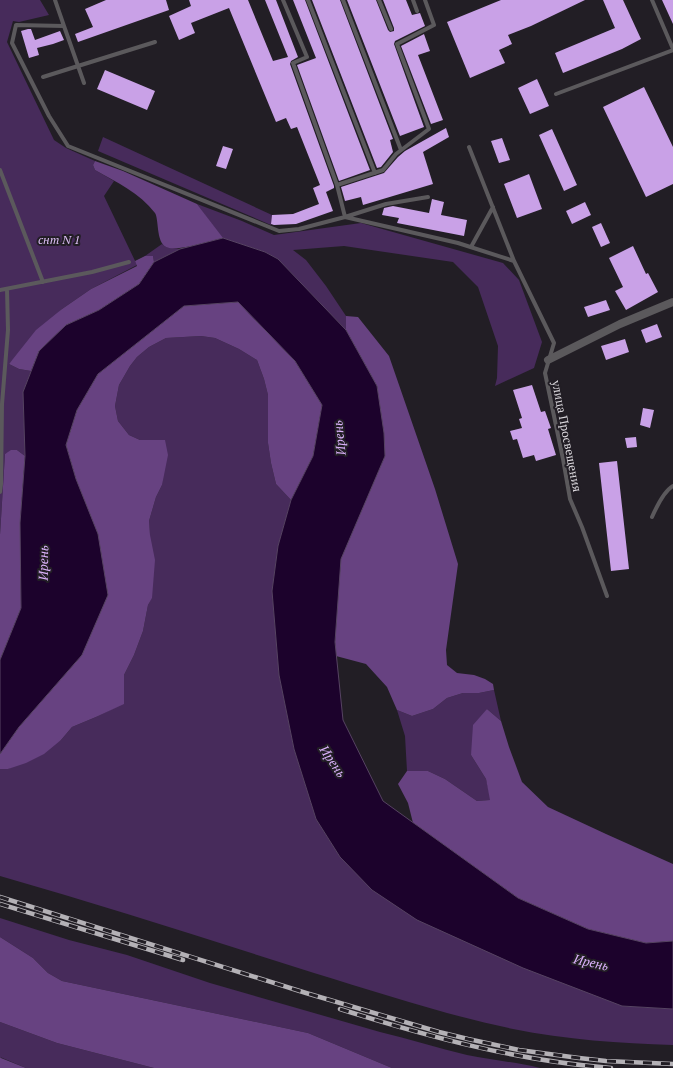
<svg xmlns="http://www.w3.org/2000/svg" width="673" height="1068" font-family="'PT Serif',serif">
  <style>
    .green { fill: #472b5b }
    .forest { fill: #674281 }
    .water { fill: #1c022c; stroke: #564362 }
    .building { fill: #c9a1e7 }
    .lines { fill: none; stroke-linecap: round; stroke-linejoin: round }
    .service { stroke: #5b595c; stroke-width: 4 }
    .minor { stroke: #5b595c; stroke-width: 8 }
    .rail-casing { stroke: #b4b1b6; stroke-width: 4.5 }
    .rail { stroke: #221e25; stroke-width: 3; stroke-dasharray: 9; stroke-linecap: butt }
    .labels { text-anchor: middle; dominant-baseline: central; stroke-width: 4; stroke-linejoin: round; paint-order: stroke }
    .park-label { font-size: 12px; font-style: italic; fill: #dcbef4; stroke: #221e25 }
    .street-label { font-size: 12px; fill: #dddadf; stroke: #221e25 }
    .water-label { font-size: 13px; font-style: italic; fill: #dbb2fb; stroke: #221e25 }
  </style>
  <rect width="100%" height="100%" fill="#221e25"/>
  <!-- green -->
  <path class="green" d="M0,0h40l9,15 -30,7 -6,-1 -6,21 47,98 12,8 29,13 -2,4 2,5 19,11 -10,15 33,69 -46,24 -29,20 -53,55 10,5 12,2 -8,21 2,64 -8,-6 -12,4 -5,81z
    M103,137l169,78 -1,10 -173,-74z
    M197,204l45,17 32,14 87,-12 142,40 16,17 23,62 -8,26 -39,18 2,-8 1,-32 -20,-59 -25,-25 -109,-16 -51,4 13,10 20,26 20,30v14l-68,-71 -13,-7 -43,-14z
    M162,244l4,3 14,2 -26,13 -1,-6h-8z
    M201,336l14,2 24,11 18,11 7,19 4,16v48l3,20 5,21 15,16 -13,46 -6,45 7,84 15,74 22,70 24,38 282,149 51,3v36c-53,-2 -107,-5 -160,-16 -67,-14 -133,-36 -199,-56 -104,-33 -209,-67 -314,-97v-107h8l53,-29 11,-13 24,-10 28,-14v-28l10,-20 9,-24 5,-26 4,-8 -3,-76 7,-24 6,-12 3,-45h-25l-11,-5 -11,-14 -3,-15 4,-21 11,-19 7,-9 12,-10 17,-9z
    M494,690l7,31 -14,-12 -16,46 15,24 5,21 -14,1 -32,-22 -17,-8h-21l-2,-35 -8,-26 15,6 21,-7 14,-11 16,-5h16z
    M0,918l69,22 58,15 83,28 170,49c29,7 58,16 87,23 24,5 49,7 73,13h-148l-84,-35 -246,-52 -14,-8 -15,-15 -33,-21z
    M0,1022l57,21 97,25h-128l-26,-11z"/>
  <!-- forest -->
  <path class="forest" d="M95,161l28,10 74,33 26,34c-12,3 -47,14 -57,9 -10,-5 -7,-28 -11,-34 -15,-20 -39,-31 -60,-43l-2,-5z
    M145,256h8l1,6 -15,22 -40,26 -33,15 -27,26 -8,20 -12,-2 -10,-5 27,-34 26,-21 29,-20 46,-23 -2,-5z
    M238,302l57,59 27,44 -9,51 -22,44 -15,-16 -5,-21 -3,-20v-48l-4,-16 -7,-19 -18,-11 -24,-11 -14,-2 -35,2 -17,9 -12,10 -7,9 -11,19 -4,21 3,15 11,14 11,5h25l3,15 -6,30 -6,12 -7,24 1,14 5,25 -3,38 -4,7 -5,26 -9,24 -10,20v29l-28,13 -24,10 -11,13 -17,14 -18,9 -18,6h-8v-15l19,-27 63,-72 -6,-176 -10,-34 11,-35 21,-36 86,-68z
    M346,316l12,1 31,39 46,133 23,75 -12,86 1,15 10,8 17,2 11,4 8,5 1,6 -15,3h-16l-16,5 -14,11 -21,7 -15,-6 -10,-23 -21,-23 -30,-8 -1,-14 5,-83 45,-103 -8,-70 -31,-56z
    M11,450h6l8,6 -5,67 1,85 -21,52v-125l5,-81z
    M487,709l14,12 8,26 13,35 26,25 58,27 67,30v77l-27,2 -58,-14 -70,-31 -105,-75 -5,-20 -10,-19 9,-13h21l17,8 32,22 13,-1 -4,-21 -15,-24 2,-30z
    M0,937l33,21 15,15 14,8 246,52 84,35h-238l-97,-25 -57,-21z
    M0,1057l1,1 25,10h-26z"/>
  <!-- water -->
  <path class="water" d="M223,238l42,14 13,7 68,71 31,56 7,47 1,23 -44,103 -6,83 8,78 40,81 135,97 70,31 58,14 27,-2v68l-51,-3 -99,-38 -106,-48 -45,-30 -32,-33 -24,-38 -22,-70 -15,-74 -7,-84 6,-45 13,-46 22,-44 9,-51 -27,-44 -57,-59 -54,4 -86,68 -21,36 -11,35 10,34 22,55 10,61 -26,60 -63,72 -19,27v-94l21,-52 -1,-85 5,-67 -2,-64 16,-41 27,-26 33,-15 40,-26 15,-22 26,-13z"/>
  <!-- building -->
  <path class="building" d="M106,0h60l3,10 -91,32 -3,-8 18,-7 -8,-18z
    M189,0h59l25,61 15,-4 -23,-57h11l22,57 -7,4 -1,3 44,122v2l-8,4 7,19 -37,13 -22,1 -3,-1 1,-9 21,-1 26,-10 -6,-16 7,-3 -23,-58 -6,2 -5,-11 -10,4 -47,-114 -38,15 4,10 -16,7 -10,-24 22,-10z
    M293,0h12l65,170 -31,11 -42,-116 19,-7z
    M312,0h28l53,139 -3,1 3,12 -12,15 -4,1z
    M347,0h29l12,30 2,2 4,-1v-3l-11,-28h23l6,15 8,-2 5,13 -30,15 -1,3 30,83 -24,9z
    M501,0h84l-54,26 -23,9 4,9 -13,6 6,13 -35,15 -23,-56z
    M603,0h20l18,39 -19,10 -59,24 -8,-20 60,-25z
    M662,0h11v24z
    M28,29h3l4,11 25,-9 4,9 -11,4 -16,4 2,7 -10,3 -8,-27z
    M424,34l6,17 -12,4 25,65 -12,4 -30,-78z
    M105,70l50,21 -8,19 -50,-21z
    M537,79l12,27 -19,8 -12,-26z
    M644,87l29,60v37l-27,13 -43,-90z
    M446,128l3,9 -26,15 10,32 -70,21 -2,-8 -16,4 -4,-14 43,-14 14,-16 7,-6z
    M552,129l25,56 -13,6 -25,-56z
    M502,138l8,22 -11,3 -8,-22z
    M223,146l10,3 -7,20 -10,-3z
    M529,174l13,35 -25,9 -13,-34z
    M432,199l12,3 -3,13 26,5 -3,16 -67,-13 2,-5 -17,-3 2,-7 9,-2 36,7z
    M585,202l6,13 -19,9 -6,-13z
    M601,223l9,20 -9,4 -9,-20z
    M633,246l13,28 2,-1 10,19 -32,18 -11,-19 8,-4 -14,-29z
    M606,300l4,10 -22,7 -4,-10z
    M657,324l5,13 -16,6 -5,-13z
    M625,339l4,13 -23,8 -5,-14z
    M532,385l9,27 4,-1 6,17 -3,1 8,26 -20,6 -2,-6 -11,3 -6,-19 -4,1 -3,-9 12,-3 -3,-9 3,-1 -9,-28z
    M643,408l11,2 -4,18 -10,-3z
    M636,437l1,10 -10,1 -2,-10z
    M617,461l12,108 -18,2 -12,-108z"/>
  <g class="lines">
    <!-- service -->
    <path class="service" d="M55,0l9,26 -48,-1 -4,18 37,73 19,30 211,85 20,-2 46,-12 -8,-32 46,-15 13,-16 33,-25 -32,-85 37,-19 -9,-25
      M283,0l24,57 -14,6 44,122
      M308,0l67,173
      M343,0l58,150
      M379,0l12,29
      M413,0l4,11
      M652,0l21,49
      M64,26l20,57
      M43,77l35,-11 77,-24
      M556,94l117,-44
      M469,147l45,114 40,82 -9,30 18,86 7,40 12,28 25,69
      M0,170l43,112
      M428,197l-42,7 -41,13 113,26 56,18
      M471,247l22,-40
      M0,290l92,-18 37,-10
      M0,492l1,-8 1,-80 6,-74 -1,-41
      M652,517c4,-9 12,-26 21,-31"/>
    <!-- minor -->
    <path class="minor" d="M548,360l72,-36 53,-22"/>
    <!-- rail casing -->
    <g class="rail-casing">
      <path id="rail" d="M0,897l306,96 133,39 29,7 51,11 60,8 27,3 67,3
        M0,904l183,56
        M340,1009c89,28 178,52 271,59"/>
    </g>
    <!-- rail -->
    <use href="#rail" class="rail"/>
  </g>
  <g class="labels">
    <!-- park labels -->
    <g class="park-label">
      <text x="59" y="239">снт N 1</text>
    </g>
    <!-- street labels -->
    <g class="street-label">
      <text transform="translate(567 436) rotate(79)">улица Просвещения</text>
    </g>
    <!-- water labels -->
    <g class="water-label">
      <text transform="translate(339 438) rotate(-96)">Ирень</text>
      <text transform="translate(43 563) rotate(-89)">Ирень</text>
      <text transform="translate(333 761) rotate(56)">Ирень</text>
      <text transform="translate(591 962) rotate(13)">Ирень</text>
    </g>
  </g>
</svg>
